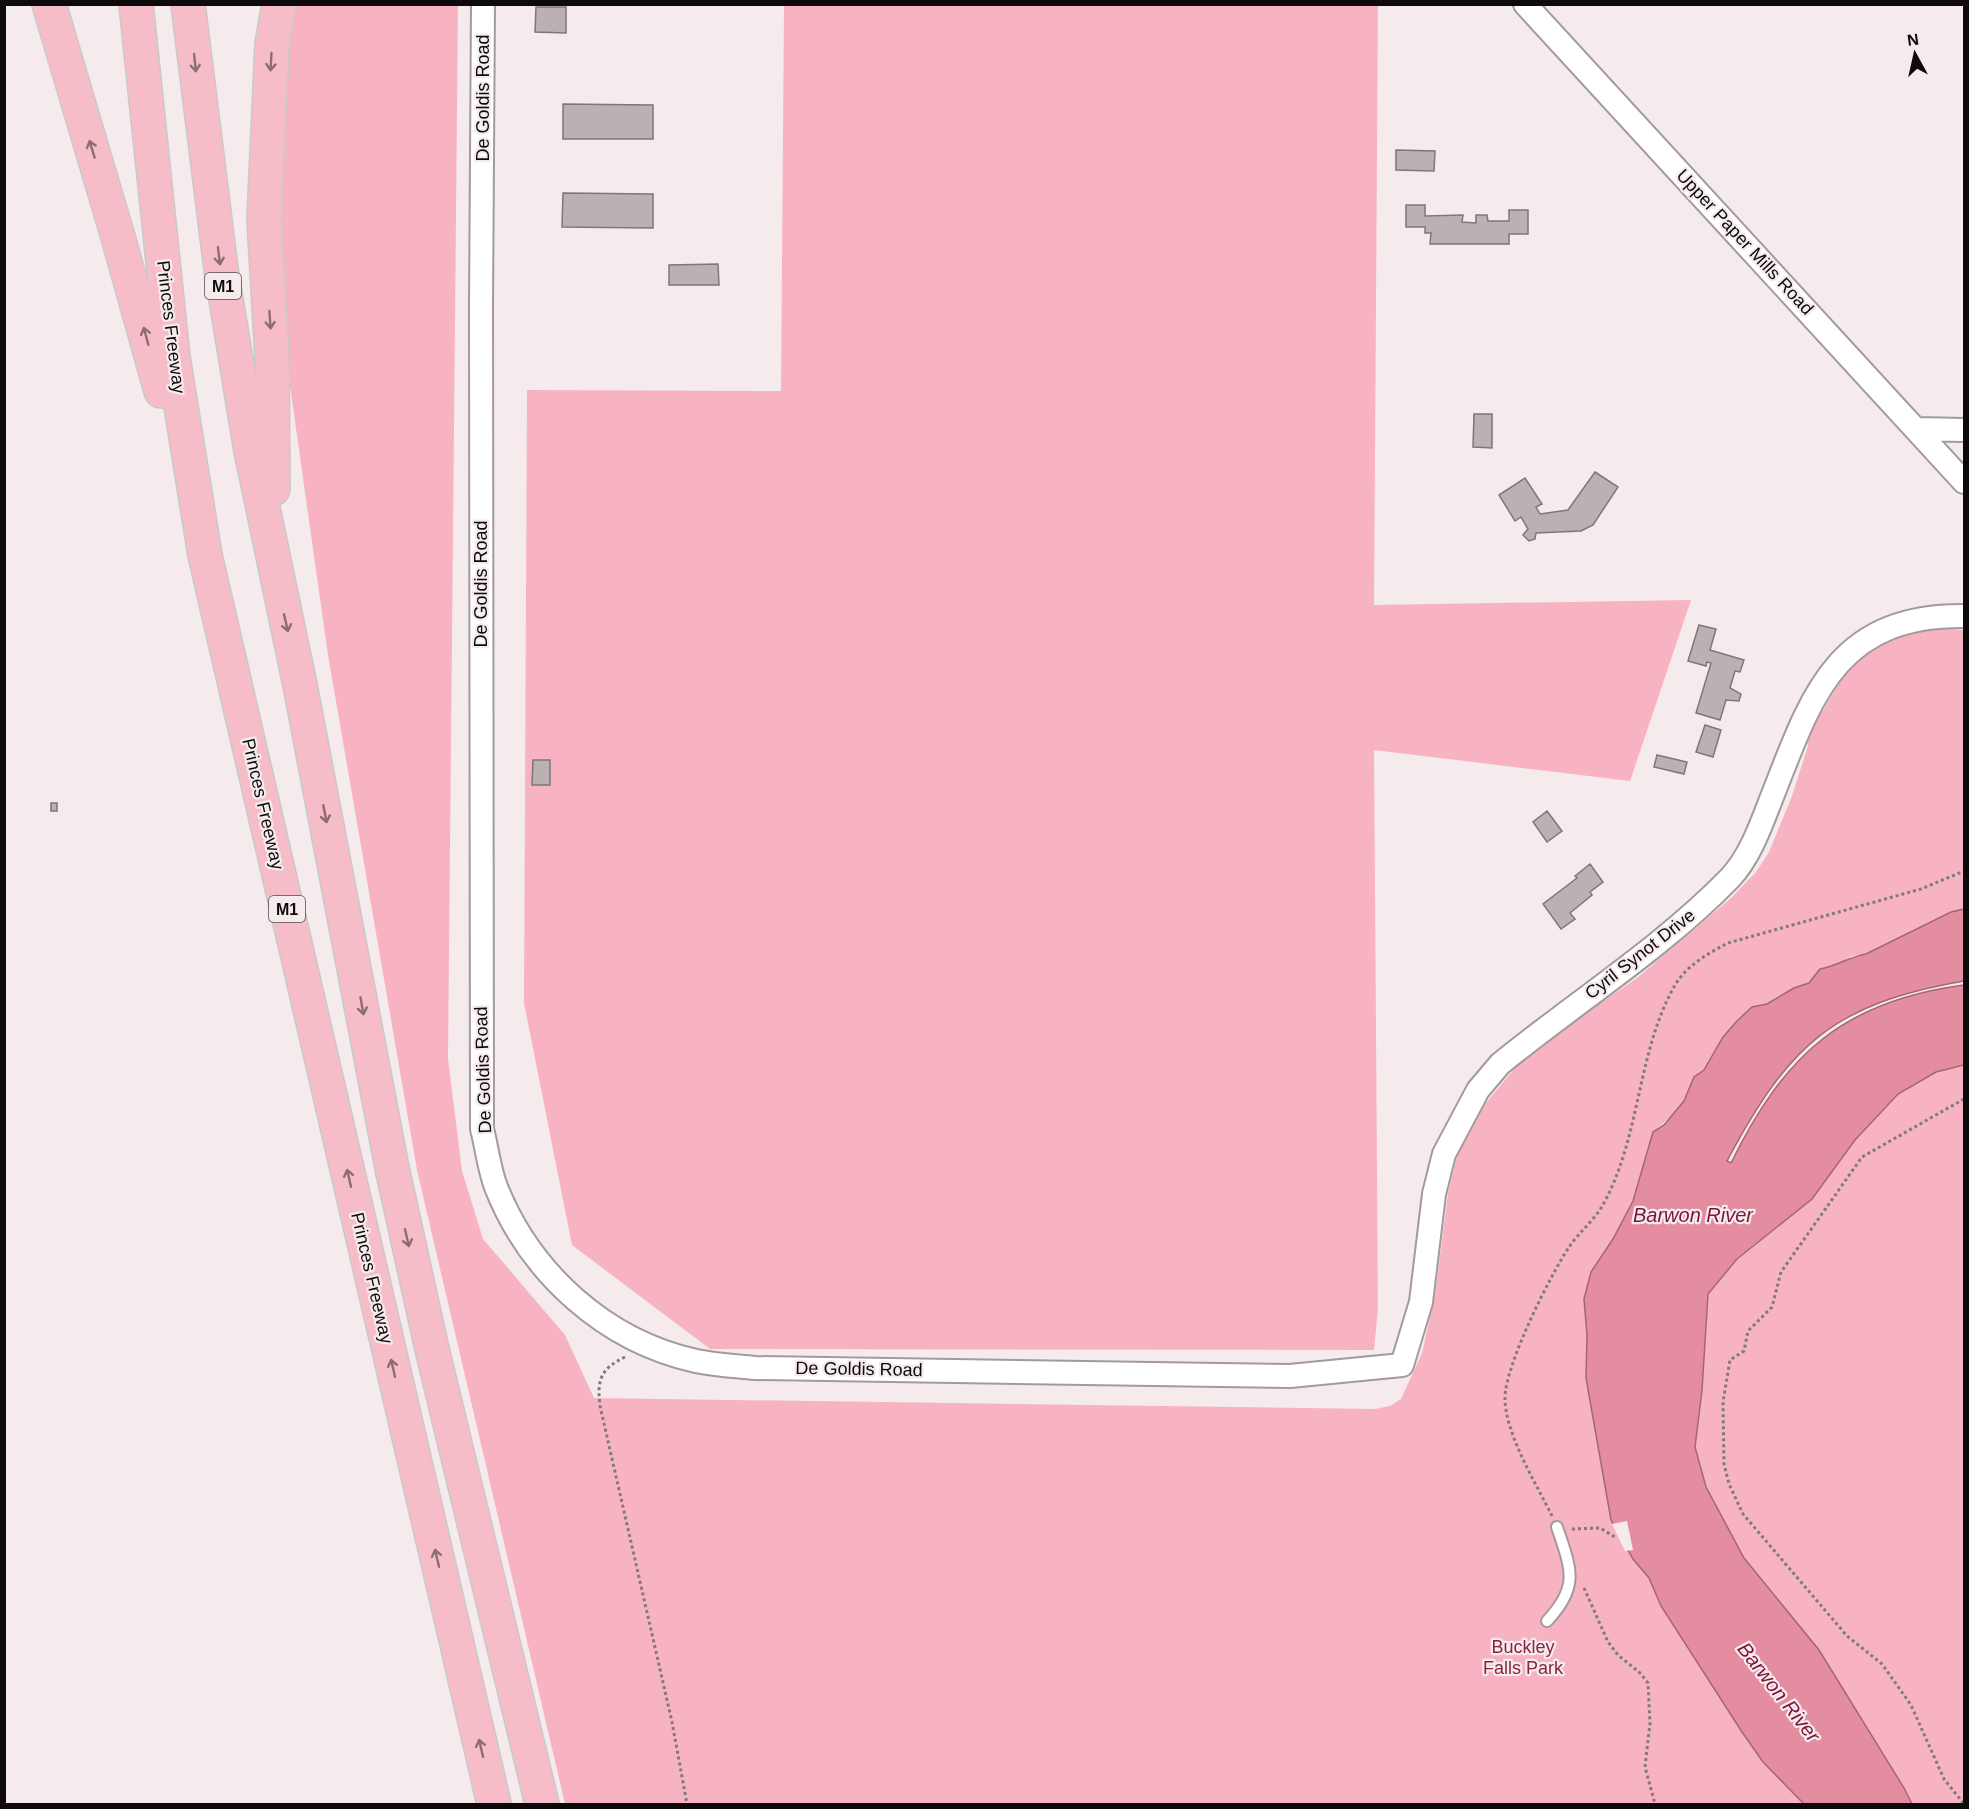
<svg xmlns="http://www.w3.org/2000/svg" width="1969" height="1809" font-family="Helvetica,sans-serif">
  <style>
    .green { fill: #f7b3c1 }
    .water { fill: #e48da1; stroke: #a46674; stroke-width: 1.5 }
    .pier { fill: #f5ebed }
    .building { fill: #bbb1b3; stroke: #7f7678; stroke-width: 1.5 }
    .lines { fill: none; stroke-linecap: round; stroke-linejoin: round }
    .service-casing { stroke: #a39a9b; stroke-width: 14 }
    .minor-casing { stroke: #a39a9b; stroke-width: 26 }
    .motorway-casing { stroke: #cac9c9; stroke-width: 36 }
    .path { stroke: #817a7c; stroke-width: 3; stroke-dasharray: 3 3; stroke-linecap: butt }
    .service { stroke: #fff; stroke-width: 10 }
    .minor { stroke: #fff; stroke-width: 22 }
    .motorway { stroke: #f6bdc8; stroke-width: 33 }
    .oneway { stroke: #8e6c73 }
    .labels { text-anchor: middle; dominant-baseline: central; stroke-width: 4.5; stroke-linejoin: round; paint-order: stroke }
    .shield { fill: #f5ebed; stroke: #534e4f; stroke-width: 1.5 }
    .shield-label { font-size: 16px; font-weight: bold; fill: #0e0a0b }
    .street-label { font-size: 18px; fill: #0e0a0b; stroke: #f5ebed }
    .park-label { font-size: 18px; fill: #882445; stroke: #f5ebed }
    .water-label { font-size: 20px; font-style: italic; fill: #7a153a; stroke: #f5ebed }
  </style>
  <rect width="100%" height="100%" fill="#f5ebed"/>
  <!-- green -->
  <path class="green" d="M289,5h169l-10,1054 14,112 21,68 82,96 29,63 781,11 15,-3 11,-7 21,-46 13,-58 13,-102 10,-41 27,-48 30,-36 24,-22 98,-68 94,-80 25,-26 13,-20 23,-56 16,-50 -2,-10 13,-25 3,1 35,-59 57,-26 6,5 22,-4 22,2v279l-45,18 -53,27 -14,2 -43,27 -15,5 -27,16 -63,66 -10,7 -10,24 -9,12 -22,19 -20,69 -20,38 -22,33 -7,27 3,36 -1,43 25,142 22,39 16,19 12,28 81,126 21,30 41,42h-1239l-148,-634 -89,-515 -38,-269 -14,-158z
    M784,5h594l-4,600 317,-5 -61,181 -256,-31 4,558 -4,42 -664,-1 -138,-104 -48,-242 3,-613 254,1z
    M1964,1065v739h-52l-8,-16 -85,-138 -75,-92 -38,-71 -11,-40 7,-57 6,-96 29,-35 75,-60 43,-59 43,-46 38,-22z"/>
  <!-- water -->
  <path class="water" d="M1964,909v72c-132,23 -175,64 -237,180l4,2c53,-108 112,-162 233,-178v80l-28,7 -38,22 -43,46 -43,59 -75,60 -29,35 -6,96 -7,57 11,40 38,71 75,92 85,138 8,16h-108l-41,-42 -21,-30 -81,-126 -12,-28 -16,-19 -22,-39 -25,-142 1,-43 -3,-36 7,-27 22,-33 20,-38 20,-69 11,-7 20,-24 10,-24 10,-7 19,-33 14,-16 15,-14 15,-3 27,-16 15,-5 11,-14c17,-3 29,-12 46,-15l85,-42z"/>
  <!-- pier -->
  <path class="pier" d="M1627,1521l6,29 -8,1 -13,-27z"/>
  <!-- building -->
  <path class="building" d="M536,7h30v26l-31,-1z
    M563,104l90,1v34h-90z
    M1396,150l39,1 -1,20 -38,-1z
    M563,193l90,1v34l-91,-1z
    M1406,205h19v11l38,-1 -1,7 14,1v-8h11l1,6h21v-11h19v24h-19v10h-79l1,-11h-6v-6h-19z
    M718,264l1,21h-50v-20z
    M1474,414h18v34l-19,-1z
    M1595,472l23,15 -25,38 -12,6 -45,2 -1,6 -6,2 -6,-6 5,-6 -7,-12 -6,4 -16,-26 26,-17 17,26 -6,3 4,7 28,-4z
    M1699,625l17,4 -6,21 34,10 -4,12 -5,-1 -5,17 11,6 -2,7 -13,-1 -6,20 -24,-7 15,-50 -4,-1 -1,4 -18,-5z
    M1705,725l16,5 -8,27 -17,-5z
    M1657,755l30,7 -3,12 -30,-7z
    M533,760h17v25h-18z
    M51,803h6v8h-6z
    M1547,811l15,20 -15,11 -14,-20z
    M1590,864l13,18 -13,10 2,3 -22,18 5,6 -14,10 -18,-25 34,-26 -2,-2z"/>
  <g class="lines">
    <!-- service casing -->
    <g class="service-casing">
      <path id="service" d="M1547,1621c33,-35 24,-52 10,-94"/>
    </g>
    <!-- minor casing -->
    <g class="minor-casing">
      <path id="minor" d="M483,4l-2,302 1,823c5,19 7,40 14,58 34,86 109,154 200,174 19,4 40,5 59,7l535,8 112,-11 19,-63 13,-108 10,-40 34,-64 22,-26c76,-62 162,-116 230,-186 19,-20 30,-50 40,-76 41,-104 64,-187 194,-186
        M1525,4l439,478
        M1918,429l46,1"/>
    </g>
    <!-- motorway casing -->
    <g class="motorway-casing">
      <path id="motorway" d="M49,4l69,233 43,154
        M136,4l37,353 32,198 289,1249
        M188,4l33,265 30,182 49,234 92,483 40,181 110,455
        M273,489l-1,-131 -8,-139 8,-175 7,-40"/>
    </g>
    <!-- path -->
    <path class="path" d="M1964,1099l-102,58 -81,115 -9,35 -24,24 -4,20 -14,9 -7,42 1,62 5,20 14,30 104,122 35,28 29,41 33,74 20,25
      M625,1357c-25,12 -28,23 -25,49l72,316 15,82
      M1552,1516c-16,-33 -47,-82 -47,-118 0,-33 45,-122 64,-151 11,-16 27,-28 36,-46 36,-68 32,-149 70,-216 12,-20 34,-32 53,-42l193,-54 43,-18
      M1572,1529l28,-1 15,9
      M1584,1588l24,54 10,13 22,18 8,10 2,40 -5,44 10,37"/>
    <!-- service -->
    <use href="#service" class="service"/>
    <!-- minor -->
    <use href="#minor" class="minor"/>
    <!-- motorway -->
    <use href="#motorway" class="motorway"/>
  </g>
  <!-- one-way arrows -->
  <defs><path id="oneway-shaft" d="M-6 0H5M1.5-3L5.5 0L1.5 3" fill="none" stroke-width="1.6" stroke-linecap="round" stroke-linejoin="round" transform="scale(1.5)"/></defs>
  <g class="oneway">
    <use href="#oneway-shaft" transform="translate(271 62) rotate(93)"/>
    <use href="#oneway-shaft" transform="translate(195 63) rotate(84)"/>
    <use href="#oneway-shaft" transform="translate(92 149) rotate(-107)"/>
    <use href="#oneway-shaft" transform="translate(219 256) rotate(83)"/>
    <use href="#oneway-shaft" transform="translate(270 320) rotate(86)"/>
    <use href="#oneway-shaft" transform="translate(146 336) rotate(-105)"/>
    <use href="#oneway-shaft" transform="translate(286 623) rotate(77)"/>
    <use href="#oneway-shaft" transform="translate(325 814) rotate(79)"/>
    <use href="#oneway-shaft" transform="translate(362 1006) rotate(80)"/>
    <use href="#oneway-shaft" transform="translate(349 1178) rotate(-103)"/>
    <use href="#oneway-shaft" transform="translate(407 1238) rotate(77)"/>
    <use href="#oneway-shaft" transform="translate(393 1368) rotate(-103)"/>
    <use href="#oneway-shaft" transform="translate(437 1558) rotate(-103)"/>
    <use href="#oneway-shaft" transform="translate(481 1748) rotate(-103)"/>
  </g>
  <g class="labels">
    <!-- shield labels -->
    <g class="shield">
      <rect x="205" y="273" width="36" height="26" rx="4.5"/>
      <rect x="269" y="896" width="36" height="26" rx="4.5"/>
    </g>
    <g class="shield-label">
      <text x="223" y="286">M1</text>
      <text x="287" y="909">M1</text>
    </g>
    <!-- street labels -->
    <g class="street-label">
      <text transform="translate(483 98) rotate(-90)">De Goldis Road</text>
      <text transform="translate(1745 242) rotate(47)">Upper Paper Mills Road</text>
      <text transform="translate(171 327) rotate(83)">Princes Freeway</text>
      <text transform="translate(481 584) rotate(-90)">De Goldis Road</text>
      <text transform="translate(263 804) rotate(77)">Princes Freeway</text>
      <text transform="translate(1640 954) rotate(-38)">Cyril Synot Drive</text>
      <text transform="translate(483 1070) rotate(-92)">De Goldis Road</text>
      <text transform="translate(372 1278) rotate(77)">Princes Freeway</text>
      <text transform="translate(859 1369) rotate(1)">De Goldis Road</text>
    </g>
    <!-- park labels -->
    <g class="park-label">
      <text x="1523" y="1647">Buckley<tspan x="1523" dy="21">Falls Park</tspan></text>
    </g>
    <!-- water labels -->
    <g class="water-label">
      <text x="1693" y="1215">Barwon River</text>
      <text transform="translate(1779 1692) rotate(52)">Barwon River</text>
    </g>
  </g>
  <!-- border -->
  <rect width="1969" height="1809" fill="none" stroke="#0e0a0b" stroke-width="12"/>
  <!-- north arrow -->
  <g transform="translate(1915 54) rotate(352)" stroke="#f5ebed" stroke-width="4.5" paint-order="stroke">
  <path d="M0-4.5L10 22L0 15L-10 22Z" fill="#0e0a0b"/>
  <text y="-9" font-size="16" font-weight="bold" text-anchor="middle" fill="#0e0a0b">N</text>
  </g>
</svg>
